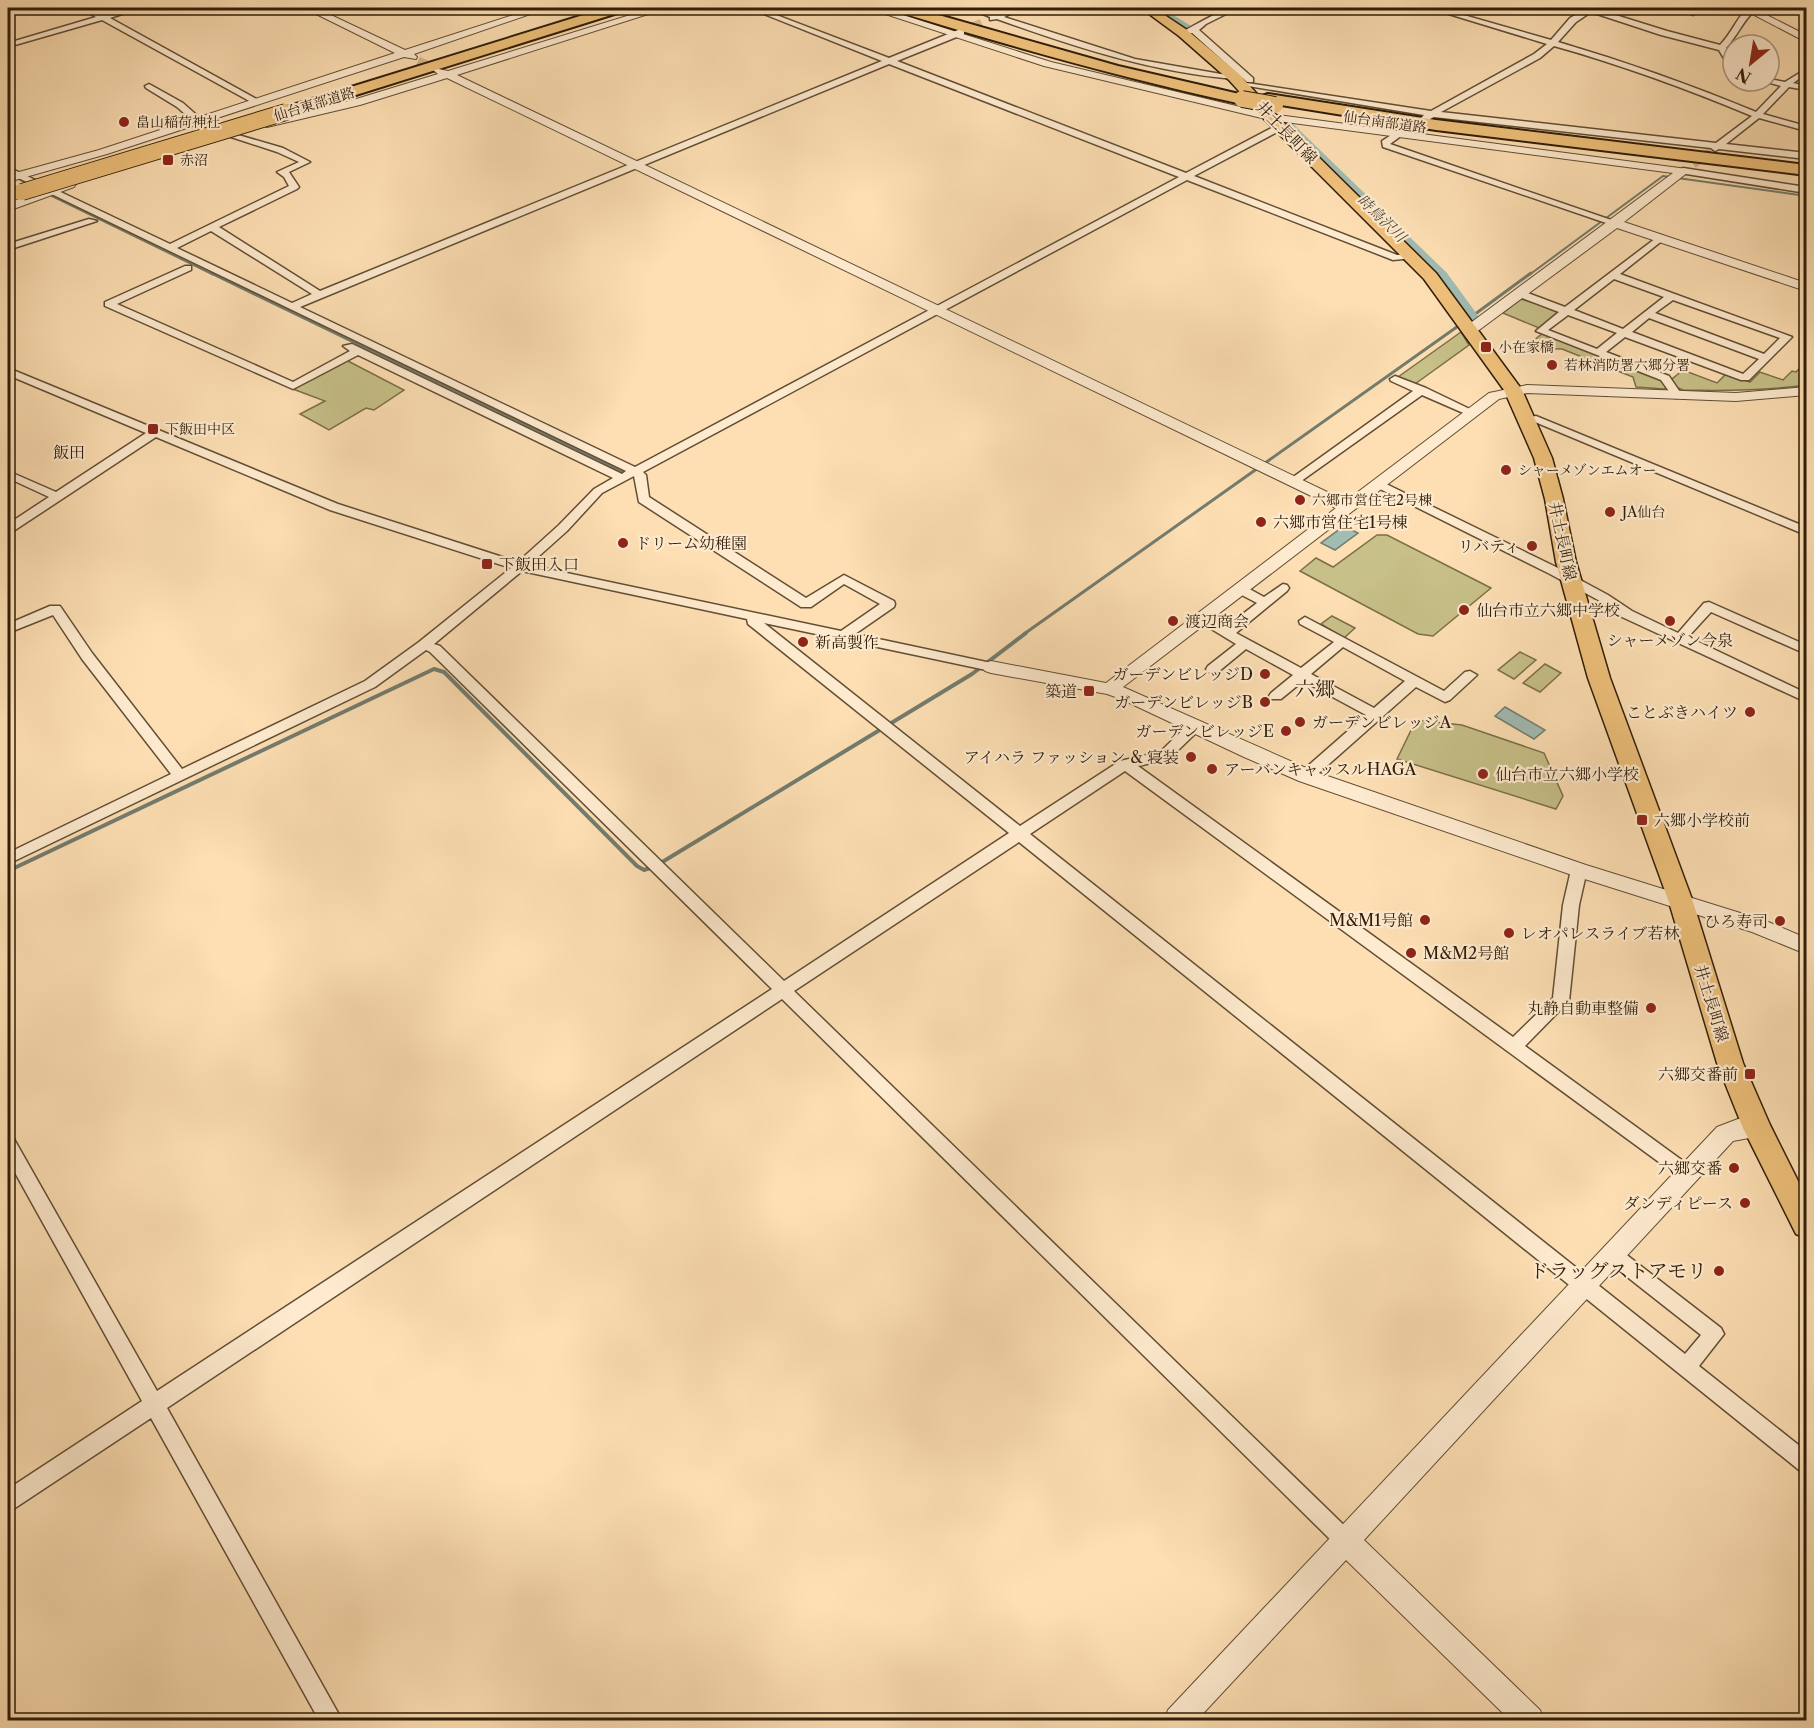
<svg xmlns="http://www.w3.org/2000/svg" width="1814" height="1728" font-family="'Libre Caslon Text','Noto Serif JP',serif">
  <style>
    .green { fill: #c7c088; stroke: #7b6e48; stroke-width: 1.5 }
    .water { fill: #a1bcb3; stroke: #737c6f; stroke-width: 1.5 }
    .lines { fill: none; stroke-linecap: round; stroke-linejoin: round }
    .stream-far2 { stroke: #737c6f; stroke-width: 2 }
    .stream-far1 { stroke: #737c6f; stroke-width: 3 }
    .stream { stroke: #737c6f; stroke-width: 4 }
    .river { fill: #a1bcb3; fill-rule: evenodd }
    .minor-tunnel { stroke: #d4b891; stroke-width: 9; stroke-dasharray: 9 4.5; stroke-linecap: butt }
    .minor-casing { stroke: #624e34; stroke-width: 3 }
    .tertiary-casing { stroke: #624e34; stroke-width: 2 }
    .primary-casing { stroke: #2f1d09; stroke-width: 3 }
    .motorway-casing { stroke: #2f1d09; stroke-width: 4 }
    .minor { fill: #feeace; fill-rule: evenodd }
    .tertiary { fill: #feeace; fill-rule: evenodd }
    .primary { fill: #eec07a; fill-rule: evenodd }
    .motorway { fill: #eec07a; fill-rule: evenodd }
    .motorway-bridge-casing { stroke: #2f1d09; stroke-width: 18; stroke-linecap: butt }
    .motorway-bridge { stroke: #eec07a; stroke-width: 16 }
    .poi-dot { fill: #8f2418; stroke: #feeace; stroke-width: 2 }
    .labels { text-anchor: middle; dominant-baseline: central; stroke-width: 4.5; stroke-linejoin: round; paint-order: stroke }
    .far-street-label { font-size: 14px; fill: #2f1d09; stroke: #feeace }
    .far-poi-label { font-size: 14px; fill: #2f1d09; stroke: #feeace; text-anchor: start }
    .far-water-label { font-size: 15px; font-style: italic; fill: #514d3c; stroke: #feeace }
    .street-label { font-size: 16px; fill: #2f1d09; stroke: #feeace }
    .far-quarter-label { font-size: 16px; fill: #2f1d09; stroke: #feeace }
    .poi-label { font-size: 16px; fill: #2f1d09; stroke: #feeace; text-anchor: end }
    .quarter-label { font-size: 20px; fill: #2f1d09; stroke: #feeace }
    .near-poi-label { font-size: 20px; fill: #2f1d09; stroke: #feeace; text-anchor: end }
  </style>
  <rect width="100%" height="100%" fill="#fddfb3"/>
  <filter id="stains"><feTurbulence type="fractalNoise" baseFrequency=".00333" numOctaves="4"/><feColorMatrix values="0 0 0 0 .2 0 0 0 0 .09 0 0 0 0 .02 0 0 0 .5 -.17"/></filter>
  <radialGradient id="worn" r=".72"><stop offset=".6" stop-color="#630" stop-opacity="0"/><stop offset="1" stop-color="#630" stop-opacity=".3"/></radialGradient>
  <!-- green -->
  <path class="green" d="M1521,299l35,11 2,3 -19,15 -36,-15z
    M1461,332l8,13 -54,39 -17,-7z
    M1543,333l119,46 7,8 -5,2 -28,-2 -3,-10 -71,-28 -38,-1z
    M346,360l58,30 -30,20 -8,-2 -37,22 -29,-16 25,-13 -32,-12z
    M1804,364l2,1v20c-41,6 -81,6 -123,5l-7,-3 -4,-8 11,-9 34,13 10,-10 23,9 10,-10 23,8 9,-9 4,1z
    M1377,535h10l104,53 -58,48 -15,-2 -118,-63 16,-13 17,9z
    M1332,616l23,12 -11,10 -23,-14z
    M1520,652l16,8 -22,19 -16,-9z
    M1545,664l16,9 -21,19 -17,-9z
    M1416,720l46,5 82,28 19,43 -7,13 -159,-50z"/>
  <!-- water -->
  <path class="water" d="M1344,526l14,7 -23,17 -14,-7z
    M1505,707l40,23 -11,9 -39,-23z"/>
  <g class="lines">
    <!-- stream-far2 -->
    <path class="stream-far2" d="M1564,34l-5,8 13,4
      M1579,48l123,43
      M8,173l22,12
      M52,196l162,79
      M1529,275l134,-99 143,20"/>
    <!-- stream-far1 -->
    <path class="stream-far1" d="M211,273l416,201
      M1467,320l64,-47
      M1024,634l437,-310"/>
    <!-- stream -->
    <path class="stream" d="M659,864l313,-190 54,-41
      M8,871l426,-202 10,3 193,194 7,4 9,-3"/>
    <!-- river -->
    <path class="river" d="M1149,8h13l29,18 1,4 5,1 42,37 2,3 -2,3h-10l-40,-37 -1,-4 -5,-1z
      M1286,121l5,1 156,151 32,44 -2,3h-12l-30,-41 -154,-151 -2,-3z"/>
    <!-- minor-tunnel -->
    <path class="minor-tunnel" d="M961,32l23,-10
      M418,61l20,9
      M1693,164l18,-13"/>
    <!-- minor casing -->
    <g class="minor-casing">
      <path id="minor" d="M81,8h9l14,7 26,-7h10l-30,10 150,83 -7,2 -151,-83 -94,27v-4l88,-26z
        M749,8h9l131,50 69,-28h6v4l-67,27 289,112 91,-48h6v4l-89,47 203,79 16,-1v4l-20,2 -206,-80 -544,292 3,3 3,22 157,101 38,-23 50,26 1,3 -1,3 -39,27 141,30 2,3 -7,4 -227,-48 256,203 100,-65 40,-9 29,-28h10l2,3 -2,3 -30,29 -31,7 375,271 40,-39 10,-93 8,-35 3,-4h10l3,4 -8,35 -10,96 -44,45 169,123 3,5 -3,5 -6,3 -6,-3 -557,-408 -95,63 655,520 16,-19 -94,-74 -3,-6 3,-6 6,-2 6,2 102,79 3,6 -25,32 107,85v22l-7,-3 -780,-628 -225,149 559,543 3,7 -3,7 -7,3 -7,-3 -557,-549 -615,409 175,312h-23l-168,-302 -136,90 -7,3v-22l134,-88 -134,-241v-23l6,2 143,252 615,-402 -342,-337 -4,-2 -51,37 -367,177v-11l163,-79 -89,-115 -29,-44 -45,18v-9l42,-18h10l32,47 90,116 183,-88 54,-39 92,-74 -181,-58 -174,-73 -144,95 -4,1v-9l41,-27 -41,-19v-7l48,21 90,-59 -138,-58v-7l330,136 180,58 41,-37 35,-36 19,-11 -255,-123 -65,34 -188,-83v-4l80,-36h6v4l-74,34 176,78 57,-31 -7,-5 9,-2 270,130 4,-3 -618,-298v-6l162,77 119,-58 -5,-9 -7,-5 22,-10 -22,-10 -49,-16v-4l55,16 27,14 -21,10 10,15 -2,2 -78,38 101,64 562,-230zM889,64l290,113 -544,290 -335,-160zM211,231l101,63 -20,9 -115,-55zM634,476l5,26 162,105h10l33,-23 36,20 -39,27 -312,-66 38,-34 35,-38zM522,571l225,48 1,5 261,209 -225,148 -344,-335 -6,-2z
        M968,8h10l18,6 17,-6h9l-18,9 131,42 103,18 -4,2c-83,-7 -159,-32 -237,-60l-7,1v-3z
        M1229,8h9l-32,16 -7,6 54,48v4h-6l-55,-49 -6,1 -4,-2c15,-8 30,-17 47,-24z
        M1429,8h10l112,32 19,-22 14,-8 -1,-2h10l74,23 53,14c11,-11 16,-25 27,-37h6v4c-11,11 -16,24 -27,36l7,10v11h-3l-11,-19 -58,-15 -70,-23 -15,10 -18,20c68,20 133,43 198,70l25,-26 -18,-5h6v-2l16,3 21,-13v5l-13,9 13,3v4l-17,-3 -26,27 43,12v5l-47,-13 -33,26 80,9v6l-87,-10 -4,2 -4,-3 -277,-31 -10,5 -4,-3 4,-4 -188,-31 4,-2 191,29 103,-57 13,-10zM1554,46c68,19 133,43 198,70l-36,27 -275,-31 99,-54z
        M1693,8h7l-7,7 -4,-2z
        M149,84l34,19 18,16v4h-6l-18,-16 -31,-19 -1,-2z
        M1402,128l7,2 -19,14 230,79 -8,2 -229,-78 -1,-6z
        M1683,168l123,19v6l-126,-20 -2,-2z
        M89,219l8,2 -89,29v-6z
        M1660,235l3,1v4l-43,34 172,63 -43,43h-8l-116,-43 -19,15 63,24 13,19 -5,3 -4,-1 -12,-17 -125,-49 23,-19 -42,-16v-4h8l40,15zM1614,279l50,18 -41,32 -49,-19zM1673,300l107,38 -16,16 -109,-41zM1568,315l49,18 -20,16 -49,-19zM1649,318l110,41 -16,15 -111,-42z
        M1395,376l31,12 52,25 -2,2h-8l-46,-20 -125,89h-8v-4l124,-89 -22,-10 -1,-2z
        M1536,416l270,111v8l-271,-113 -8,1 -6,-3 2,-2z
        M1378,480l180,88 50,27 24,16 46,22 26,-30 5,-1 97,43v9l-95,-42 -23,25 118,56v9l-184,-85 -22,-16 -50,-27 -176,-88 -2,-2z
        M1283,584l4,1 2,3 -2,3 -51,42 65,35 33,-26 -34,-18 -1,-3 6,-4 139,74 21,-19 5,-1 7,4 -27,25 -5,2 -29,-15 -105,93h-10l-2,-4 2,-4 65,-57 -63,-34 -22,18h-10l-2,-3 2,-3 22,-18 -47,-26 -28,23h-10l-2,-3 2,-3 28,-22 -41,-25 6,-4 25,12 31,-24 -21,-11 -2,-3 2,-3h8l20,11zM1343,647l62,34 -31,27 -63,-34z"/>
    </g>
    <!-- tertiary casing -->
    <g class="tertiary-casing">
      <path id="tertiary" d="M304,8h12l89,42 130,-42h13l-134,46 3,3 -1,2 -12,-2 -297,97 -99,28v-7l91,-25 296,-97z
        M653,8h14l-210,67 889,426 143,-108 5,-1 33,-7 209,8 70,-6v8l-70,6 -209,-8 -28,6 -376,288 190,84 273,94 180,56 40,17v16l-54,-22 -180,-57 -273,-94 -55,-24 -123,-58 -14,-5 -116,-21 -6,-2 -3,-4 3,-4 6,-2 115,22 230,-175 -889,-430 -87,27 -93,22 -6,-3 2,-2 90,-22 85,-26 -5,-4 1,-2 14,3z
        M867,8h14l170,54 219,52 417,55v4l-63,49 182,61v8l-189,-63 -142,105h-10l-2,-3 2,-3 208,-154 -403,-53 -226,-54z
        M1741,8h12l53,27v7z
        M70,180l6,4 -2,3 -66,24v-8z
        M1757,1118l8,3 3,7 -3,7 -32,6 -369,399 176,170 4,10h-34l-164,-160 -149,160h-33l4,-10 549,-583 21,-8z"/>
    </g>
    <!-- primary casing -->
    <g class="primary-casing">
      <path id="primary" d="M1141,8h13l33,22 52,44 36,40 161,159 86,117 30,68 11,41 13,63 34,116 83,224 50,161 27,62 36,72v41l-10,-4 -53,-106 -26,-65 -48,-161 -81,-224 -32,-116 -11,-63 -11,-41 -30,-68 -80,-111 -159,-159 -36,-40 -50,-44z"/>
    </g>
    <!-- motorway casing -->
    <g class="motorway-casing">
      <path id="motorway" d="M606,8h20l-2,3 -332,104 -6,2 -8,-5 2,-3z
        M893,8h21l204,58 130,30 2,3 -8,5c-117,-25 -232,-58 -347,-93z
        M1268,94l168,26 370,45v10l-370,-45 -174,-28 -2,-3 2,-3z
        M22,187l6,1 3,4 -3,4 -20,6v-11z"/>
    </g>
    <!-- minor -->
    <use href="#minor" class="minor"/>
    <!-- tertiary -->
    <use href="#tertiary" class="tertiary"/>
    <!-- primary -->
    <use href="#primary" class="primary"/>
    <!-- motorway -->
    <use href="#motorway" class="motorway"/>
    <!-- motorway-bridge casing -->
    <g class="motorway-bridge-casing">
      <path id="motorway-bridge" d="M1242,99l33,6
        M22,192l264,-80"/>
    </g>
    <!-- motorway-bridge -->
    <use href="#motorway-bridge" class="motorway-bridge"/>
  </g>
  <!-- markers -->
  <g class="poi-dot">
    <circle cx="124" cy="122" r="6"/>
    <rect x="162" y="154" width="12" height="12" rx="3"/>
    <rect x="1480" y="341" width="12" height="12" rx="3"/>
    <circle cx="1552" cy="365" r="6"/>
    <rect x="147" y="423" width="12" height="12" rx="3"/>
    <circle cx="1506" cy="470" r="6"/>
    <circle cx="1300" cy="500" r="6"/>
    <circle cx="1610" cy="512" r="6"/>
    <circle cx="1261" cy="522" r="6"/>
    <circle cx="623" cy="543" r="6"/>
    <circle cx="1532" cy="546" r="6"/>
    <rect x="481" y="558" width="12" height="12" rx="3"/>
    <circle cx="1464" cy="610" r="6"/>
    <circle cx="1173" cy="621" r="6"/>
    <circle cx="1670" cy="621" r="6"/>
    <circle cx="803" cy="642" r="6"/>
    <circle cx="1265" cy="674" r="6"/>
    <rect x="1083" y="685" width="12" height="12" rx="3"/>
    <circle cx="1265" cy="702" r="6"/>
    <circle cx="1750" cy="712" r="6"/>
    <circle cx="1300" cy="722" r="6"/>
    <circle cx="1286" cy="731" r="6"/>
    <circle cx="1191" cy="757" r="6"/>
    <circle cx="1212" cy="769" r="6"/>
    <circle cx="1483" cy="774" r="6"/>
    <rect x="1636" y="814" width="12" height="12" rx="3"/>
    <circle cx="1425" cy="920" r="6"/>
    <circle cx="1780" cy="921" r="6"/>
    <circle cx="1509" cy="933" r="6"/>
    <circle cx="1411" cy="953" r="6"/>
    <circle cx="1651" cy="1008" r="6"/>
    <rect x="1744" y="1068" width="12" height="12" rx="3"/>
    <circle cx="1734" cy="1168" r="6"/>
    <circle cx="1745" cy="1203" r="6"/>
    <circle cx="1719" cy="1271" r="6"/>
  </g>
  <g class="labels">
    <!-- far-street labels -->
    <g class="far-street-label">
      <text transform="translate(314 104) rotate(-17)">仙台東部道路</text>
      <text transform="translate(1385 122) rotate(8)">仙台南部道路</text>
    </g>
    <!-- far-poi labels -->
    <g class="far-poi-label">
      <text x="136" y="122">畠山稲荷神社</text>
      <text x="180" y="160">赤沼</text>
      <text x="1498" y="347">小在家橋</text>
      <text x="1564" y="365">若林消防署六郷分署</text>
      <text x="165" y="429">下飯田中区</text>
      <text x="1518" y="470">シャーメゾンエムオー</text>
      <text x="1312" y="500">六郷市営住宅2号棟</text>
      <text x="1622" y="512">JA仙台</text>
    </g>
    <!-- far-water labels -->
    <g class="far-water-label">
      <text transform="translate(1382 218) rotate(44)">時鳥沢川</text>
    </g>
    <!-- street labels -->
    <g class="street-label">
      <text transform="translate(1287 132) rotate(46)">井土長町線</text>
      <text transform="translate(1563 541) rotate(78)">井土長町線</text>
      <text transform="translate(1712 1003) rotate(73)">井土長町線</text>
    </g>
    <!-- far-quarter labels -->
    <g class="far-quarter-label">
      <text x="69" y="452">飯田</text>
    </g>
    <!-- poi labels -->
    <g class="poi-label">
      <text x="1273" y="522" text-anchor="start">六郷市営住宅1号棟</text>
      <text x="635" y="543" text-anchor="start">ドリーム幼稚園</text>
      <text x="1520" y="546">リバティ</text>
      <text x="499" y="564" text-anchor="start">下飯田入口</text>
      <text x="1476" y="610" text-anchor="start">仙台市立六郷中学校</text>
      <text x="1185" y="621" text-anchor="start">渡辺商会</text>
      <text x="1670" y="640" text-anchor="middle">シャーメゾン今泉</text>
      <text x="815" y="642" text-anchor="start">新高製作</text>
      <text x="1253" y="674">ガーデンビレッジD</text>
      <text x="1077" y="691">築道</text>
      <text x="1253" y="702">ガーデンビレッジB</text>
      <text x="1738" y="712">ことぶきハイツ</text>
      <text x="1312" y="722" text-anchor="start">ガーデンビレッジA</text>
      <text x="1274" y="731">ガーデンビレッジE</text>
      <text x="1179" y="757">アイハラ ファッション &amp; 寝装</text>
      <text x="1224" y="769" text-anchor="start">アーバンキャッスルHAGA</text>
      <text x="1495" y="774" text-anchor="start">仙台市立六郷小学校</text>
      <text x="1654" y="820" text-anchor="start">六郷小学校前</text>
      <text x="1413" y="920">M&amp;M1号館</text>
      <text x="1768" y="921">ひろ寿司</text>
      <text x="1521" y="933" text-anchor="start">レオパレスライブ若林</text>
      <text x="1423" y="953" text-anchor="start">M&amp;M2号館</text>
      <text x="1639" y="1008">丸静自動車整備</text>
      <text x="1738" y="1074">六郷交番前</text>
      <text x="1722" y="1168">六郷交番</text>
      <text x="1733" y="1203">ダンディピース</text>
    </g>
    <!-- quarter labels -->
    <g class="quarter-label">
      <text x="1315" y="689">六郷</text>
    </g>
    <!-- near-poi labels -->
    <g class="near-poi-label">
      <text x="1707" y="1271">ドラッグストアモリ</text>
    </g>
  </g>
  <!-- margin -->
  <rect width="1814" height="1728" fill="none" stroke="#fddfb3" stroke-width="30"/>
  <rect x="9" y="9" width="1796" height="1710" fill="none" stroke="#2f1d09" stroke-width="3"/>
  <rect x="15" y="15" width="1784" height="1698" fill="none" stroke="#2f1d09" stroke-width="1.5"/>
  <!-- north arrow -->
  <g transform="translate(1751 63) rotate(210)"><circle r="28" fill="#feeace" stroke="#ab987f" stroke-width="1.5"/>
  <path d="M0-4.5L10 22L0 15L-10 22Z" fill="#8f2418"/>
  <text y="-9" font-size="16" font-weight="bold" text-anchor="middle" fill="#2f1d09">N</text>
  </g>
  <rect width="100%" height="100%" filter="url(#stains)"/>
  <rect width="100%" height="100%" fill="url(#worn)"/>
</svg>
